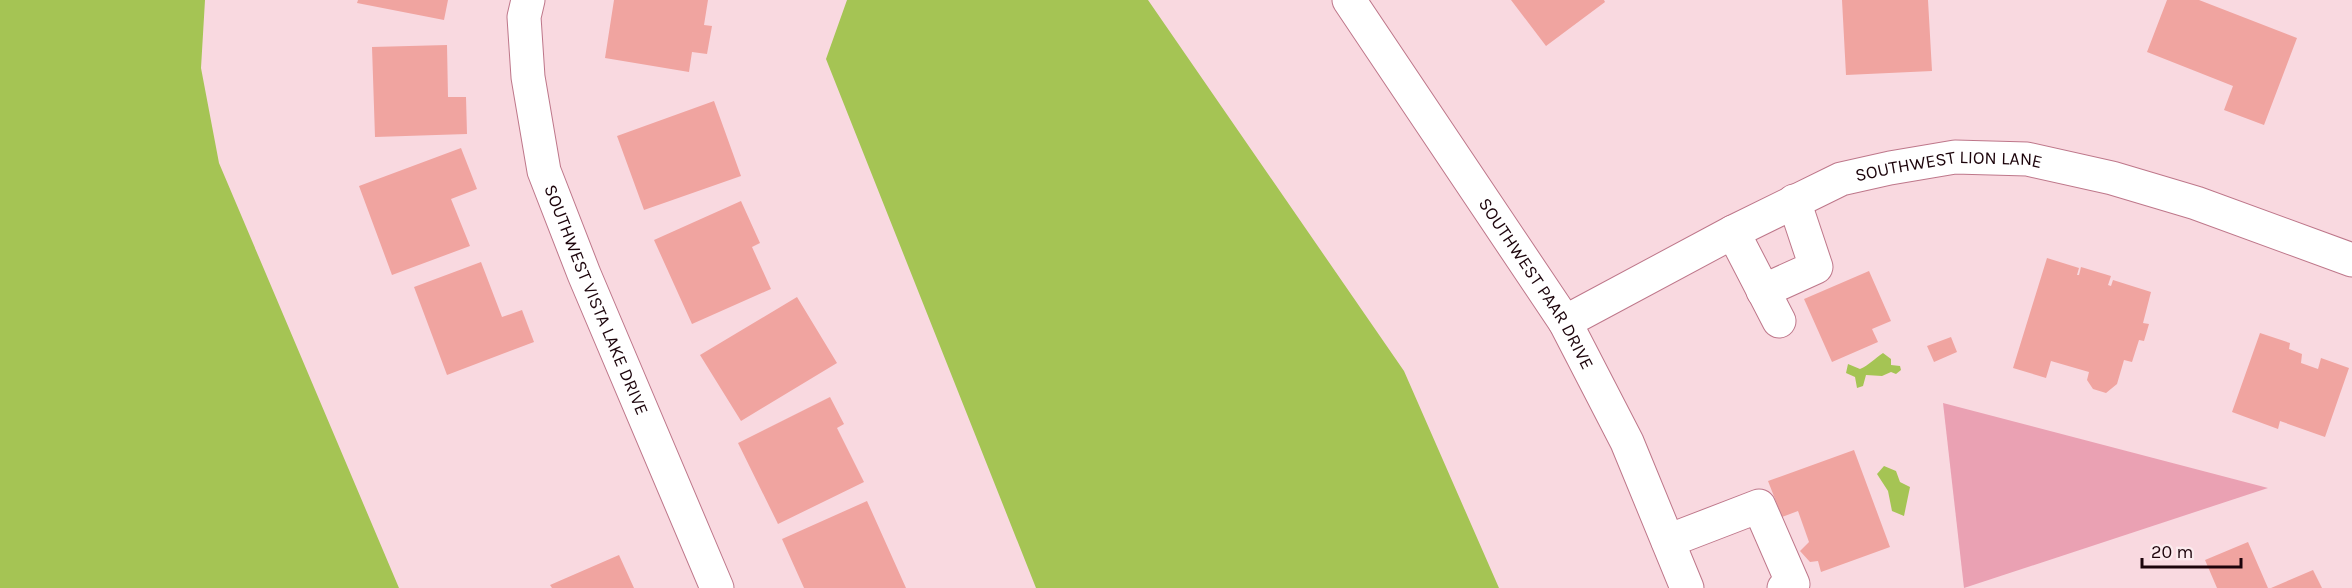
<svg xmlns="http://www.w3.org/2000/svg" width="2352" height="588" font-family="Karla,sans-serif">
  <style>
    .green { fill: #eaa1b3 }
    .water { fill: #a5c454 }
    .building { fill: #f0a4a0 }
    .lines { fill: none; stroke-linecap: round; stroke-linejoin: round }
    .minor-casing { stroke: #be778a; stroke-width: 35 }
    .minor { stroke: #fff; stroke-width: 33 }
    .labels { text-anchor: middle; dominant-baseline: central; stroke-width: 4.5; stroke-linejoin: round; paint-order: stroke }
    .street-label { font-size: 18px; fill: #1c040b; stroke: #fbebee }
  </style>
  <rect width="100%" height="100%" fill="#f9d9e0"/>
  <!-- green -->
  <path class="green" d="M1943,403l325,85 -304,100z"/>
  <!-- water -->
  <path class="water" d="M0,0h205l-4,68 18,95 180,425h-399z
    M847,0h301l256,371 95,217h-463l-210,-529z
    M1883,353l8,6v6l9,1 1,4 -5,4 -5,-2 -9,4 -16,-1 -3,11 -6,2 -2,-11 -9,-4 2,-9 12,5c9,-4 14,-10 23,-16z
    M1884,466l12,5 4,11 10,5 -6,29 -12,-5 -4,-20 -11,-17z"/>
  <!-- building -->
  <path class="building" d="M358,0h90l-4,20 -87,-17z
    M614,0h94l-4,25 8,1 -5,28 -15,-2 -3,20 -84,-14z
    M1511,0h93l1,2 -59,44z
    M1842,0h86l4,71 -86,4z
    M2167,0h32l98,38 -33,87 -40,-15 9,-24 -86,-34z
    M447,45l1,52h18l1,37 -92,3 -3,-90z
    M714,101l27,75 -97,34 -27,-74z
    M461,148l16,41 -26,10 19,47 -78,29 -33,-89z
    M741,201l19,42 -8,4 19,42 -79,35 -38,-84z
    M2047,258l32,10 -2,7h2l2,-8 30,9 -3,9 3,1 2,-6 38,12 -8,31 6,1 -5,17 -5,-1 -7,22 -8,-2 -7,24 -11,9 -13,-4 -6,-9 2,-8 -38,-11 -5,17 -33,-10z
    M481,262l21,55 20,-7 12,32 -87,33 -33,-88z
    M1869,271l22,50 -19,8 6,13 -46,20 -28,-63z
    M797,297l40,66 -96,58 -41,-66z
    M2260,333l30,10 -1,6 13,5 -1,9 17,6 3,-11 28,10 -24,69 -45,-16 -2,8 -46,-17z
    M1951,337l6,15 -23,10 -7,-16z
    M830,397l14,27 -7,4 27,54 -86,42 -40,-81z
    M1854,450l36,97 -69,25 -3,-11 -8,1 -10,-11 9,-9 -11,-31 -16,6 -14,-36z
    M867,501l39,87h-102l-22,-49z
    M2248,542l20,46h-51l-12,-28z
    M619,555l15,33h-82l-2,-3z
    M2313,570l9,18h-51z"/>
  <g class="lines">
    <!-- minor casing -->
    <g class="minor-casing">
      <g id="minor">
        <path id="s1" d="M528,0l-4,17 4,60 16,94 40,103 133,314"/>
        <path id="s2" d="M1349,0l216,322 62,120 60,146"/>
        <path d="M1733,232l46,89"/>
        <path d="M1763,291l53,-24 -22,-66"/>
        <path id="s3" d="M1565,322l168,-90 108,-53 49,-11 65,-11 72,2 85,19 84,25 156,57"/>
        <path d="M1668,541l91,-35 34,78 -9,4"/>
      </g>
    </g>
    <!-- minor -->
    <use href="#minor" class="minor"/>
  </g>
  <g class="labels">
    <!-- street labels -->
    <g class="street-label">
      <text stroke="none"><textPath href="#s3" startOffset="420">SOUTHWEST LION LANE</textPath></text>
      <text stroke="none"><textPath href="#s2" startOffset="340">SOUTHWEST PAAR DRIVE</textPath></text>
      <text stroke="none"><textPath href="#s1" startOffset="312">SOUTHWEST VISTA LAKE DRIVE</textPath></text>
    </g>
  </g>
  <!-- scale -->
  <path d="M2142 558v9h99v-9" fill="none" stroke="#1c040b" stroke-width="3"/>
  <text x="2151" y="558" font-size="18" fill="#1c040b" stroke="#fbebee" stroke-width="4.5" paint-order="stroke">20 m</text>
</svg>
